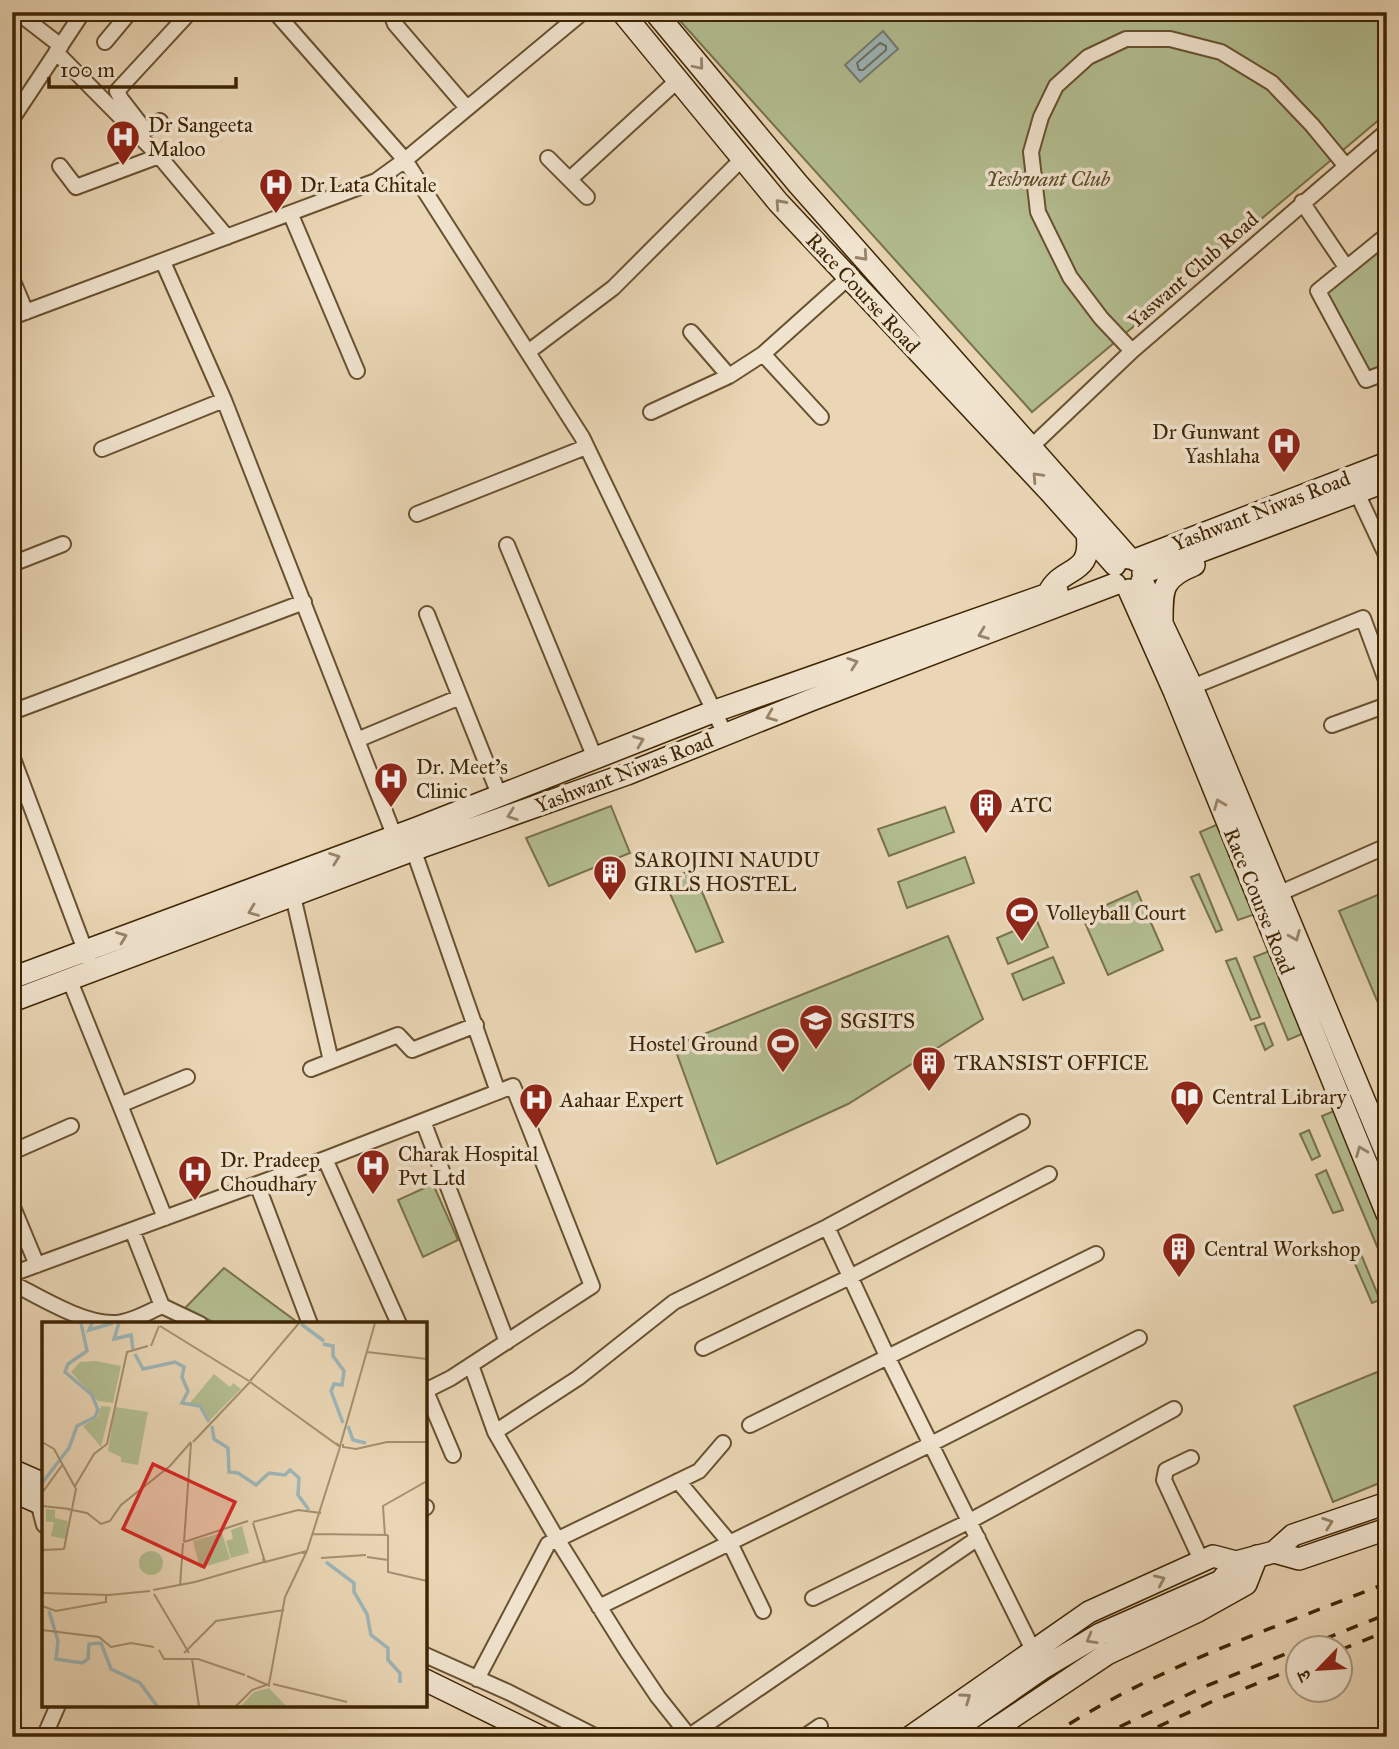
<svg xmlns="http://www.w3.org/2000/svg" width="1399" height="1749" font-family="'IM FELL Great Primer','Noto Serif Devanagari',serif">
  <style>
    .green { fill: #b3be91; stroke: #78724a; stroke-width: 2 }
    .water { fill: #9db6b9; stroke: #777c71; stroke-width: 2 }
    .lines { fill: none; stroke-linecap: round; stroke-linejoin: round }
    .shore { stroke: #6e6e5e; stroke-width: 2 }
    .street-casing { stroke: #695130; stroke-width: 18 }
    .secondary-casing { stroke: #3e2504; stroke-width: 24 }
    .street { stroke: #f1e4cf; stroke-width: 14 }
    .secondary { stroke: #f1e4cf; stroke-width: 21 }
    .rail { stroke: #3e2504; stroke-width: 3.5; stroke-dasharray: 12 12; stroke-linecap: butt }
    .oneway { stroke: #98846a }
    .labels { text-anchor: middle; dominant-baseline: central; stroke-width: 7; stroke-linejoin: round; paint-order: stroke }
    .poi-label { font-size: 21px; fill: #3e2504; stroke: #f1e4cf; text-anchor: start }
    .park-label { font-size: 21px; font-style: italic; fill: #5b4b27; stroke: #f1e4cf }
    .street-label { font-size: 21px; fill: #3e2504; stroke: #f1e4cf }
    .inset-river { fill: none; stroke: #9db6b9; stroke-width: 3.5 }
    .inset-road { fill: none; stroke: #a58f6e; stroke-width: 2 }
    .view { fill: #d62828; fill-opacity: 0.15; stroke: #d62828; stroke-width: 3.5 }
    .inset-edge { fill: none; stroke: #3e2504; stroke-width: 3.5 }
  </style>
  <rect width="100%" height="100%" fill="#ead6b5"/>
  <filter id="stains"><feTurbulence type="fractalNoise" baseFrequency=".00286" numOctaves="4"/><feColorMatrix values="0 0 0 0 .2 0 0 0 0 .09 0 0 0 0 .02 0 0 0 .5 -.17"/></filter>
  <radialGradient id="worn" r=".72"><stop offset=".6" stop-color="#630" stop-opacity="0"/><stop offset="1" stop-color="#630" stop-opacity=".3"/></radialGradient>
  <!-- green -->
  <path class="green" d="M672,12h715v101l-355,299z
    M1387,236v136l-21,8 -48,-89z
    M611,806l19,47 -81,33 -23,-48z
    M945,807l9,25 -65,24 -11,-27z
    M1230,819l37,91 -29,10 -38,-88z
    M965,857l9,26 -67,25 -9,-26z
    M693,870l30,72 -27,10 -32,-72z
    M1199,874l23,56 -6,2 -25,-55z
    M1137,891l26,59 -55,25 -26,-59z
    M1387,891v133l-48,-113z
    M1037,921l11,26 -40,17 -11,-26z
    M948,936l35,83 -135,85 -131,60 -43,-118z
    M1283,946l33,82 -28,12 -34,-83z
    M1053,957l11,26 -41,17 -11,-26z
    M1236,958l24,59 -9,3 -25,-59z
    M1264,1023l9,22 -8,5 -10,-24z
    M1348,1105l39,93v72l-65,-154z
    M1309,1130l11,26 -8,4 -12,-26z
    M1326,1170l17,40 -10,3 -17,-38z
    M433,1184l25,56 -35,17 -25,-57z
    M1358,1247l22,53 -8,3 -23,-53z
    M224,1268l73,54 1,2h-81l-32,-16z
    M1387,1368v112l-54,22 -39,-96z"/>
  <!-- water -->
  <path class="water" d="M883,31l15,18 -38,33 -15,-17z"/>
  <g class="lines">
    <!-- shore -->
    <path class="shore" d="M880,43l6,3v4l-23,20h-4l-2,-7z"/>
    <!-- street casing -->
    <g class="street-casing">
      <path id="street" d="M17,12l44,34
        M275,12l130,148 177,277 143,297
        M394,12l-1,7 2,5 72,84
        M105,42l25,-30
        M56,52l103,104 68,81
        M12,119l71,-107
        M160,121l-15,9 -24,-31 -4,-8 73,-79
        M548,158l39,39
        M60,166l16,21 83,-31
        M570,179l108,-99
        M1302,202l44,65
        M291,215l66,156
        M1387,235l-69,56 48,89 21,-8
        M163,262l61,138 174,445
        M12,279l14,33
        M12,317l364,-136 29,-21 178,-148
        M691,332l38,44
        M1132,351l-31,-33 -31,-41 -32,-65 -7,-60 10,-35 15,-31 32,-29 38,-18h44l51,13 51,31 40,42 33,40
        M528,352l85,-64 129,-129
        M651,412l78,-36 34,-22
        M821,417l-58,-63 86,-77
        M12,433v2
        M1032,446l100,-95 255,-220
        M102,449l122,-49
        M1357,493l30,64
        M417,514l169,-67
        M507,545l88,213
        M12,564l51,-20
        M427,614l73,183
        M1192,687l171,-69 24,65
        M12,712l292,-110
        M1332,725l55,-20
        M357,740l103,-43
        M12,756l76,202
        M411,843l87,249
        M1278,894l109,-48
        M293,896l38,165
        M70,981l50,124 67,-28
        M311,1069l87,-34 14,15 64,-25
        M120,1105l45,113
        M423,1121l84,221
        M12,1152l59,-26
        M325,1159l74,165
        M257,1184l53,140
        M12,1205l25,60
        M827,1227l61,131 149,300
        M132,1230l30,76 38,18
        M12,1274l313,-115 188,-73 79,200 -141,92 -26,13
        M12,1283c28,14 72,42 104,40 16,-1 32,-11 46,-17
        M703,1348l147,-71 199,-103
        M471,1365l24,67 62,107 70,112 31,46 31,39
        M425,1389l28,66
        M750,1425l346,-171
        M495,1432l83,-54 96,-76 153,-75 195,-105
        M1191,1458l-25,12 -2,10 38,82
        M678,1481l52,62 33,68
        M38,1502l6,23
        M425,1508l1,-1
        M813,1598l157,-77 204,-112
        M599,1607l332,-163 208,-106
        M425,1655l83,37 89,45
        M477,1679l71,-135 151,-73 24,-28
        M44,1737l14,-32
        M688,1737l290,-199
        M804,1737l16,-11"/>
    </g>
    <!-- secondary casing -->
    <g class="secondary-casing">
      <path id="secondary" d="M622,12l156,190 272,290 65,73
        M655,12l143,172 331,374
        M1135,560l252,-97
        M1143,573l244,-92
        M1142,581l50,106 195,468
        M1129,590l45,101 213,523
        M1048,594c14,-30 45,-16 39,-61
        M1162,621c0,-33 0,-43 32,-56
        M12,978l405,-150 298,-117 342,-120
        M12,1001l412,-155 203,-72 184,-74 304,-116
        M12,1470l32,14
        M12,1491l32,14
        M1274,1552l25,7 88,-30
        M425,1680l116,57
        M910,1737l179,-125 124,-56 23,6 38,-10 19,-17 94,-32
        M944,1737l99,-69 57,-34 121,-53 15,-19
        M983,1737l124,-83 89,-42 50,-28 11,-28"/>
    </g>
    <!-- street -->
    <use href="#street" class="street"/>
    <!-- secondary -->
    <use href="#secondary" class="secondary"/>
    <!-- rail -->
    <path class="rail" d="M1302,1648l85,-34
      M1340,1650l47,-19
      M1049,1737c103,-69 223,-108 338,-154
      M1098,1737l108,-51 92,-37
      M1136,1737l75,-35 87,-35"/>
  </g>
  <!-- one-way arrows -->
  <defs><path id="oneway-chevron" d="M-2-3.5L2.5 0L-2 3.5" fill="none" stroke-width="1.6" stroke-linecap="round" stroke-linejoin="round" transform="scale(1.75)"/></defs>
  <g class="oneway">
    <use href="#oneway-chevron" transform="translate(699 65) rotate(50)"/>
    <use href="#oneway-chevron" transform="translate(780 204) rotate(-132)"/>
    <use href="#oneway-chevron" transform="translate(863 256) rotate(48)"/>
    <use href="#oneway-chevron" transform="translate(1037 477) rotate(-133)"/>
    <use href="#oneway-chevron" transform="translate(983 634) rotate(159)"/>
    <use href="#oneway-chevron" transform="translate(853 663) rotate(-19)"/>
    <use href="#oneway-chevron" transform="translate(771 716) rotate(158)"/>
    <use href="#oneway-chevron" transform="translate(639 741) rotate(-21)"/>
    <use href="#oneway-chevron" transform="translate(1219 804) rotate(-112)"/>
    <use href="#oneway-chevron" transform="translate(512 815) rotate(160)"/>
    <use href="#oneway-chevron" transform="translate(335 858) rotate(-20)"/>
    <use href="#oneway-chevron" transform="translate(253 911) rotate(159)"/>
    <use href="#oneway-chevron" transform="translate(1295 936) rotate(67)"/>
    <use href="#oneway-chevron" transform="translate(122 937) rotate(-21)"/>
    <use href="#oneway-chevron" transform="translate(1361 1151) rotate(-112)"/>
    <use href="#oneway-chevron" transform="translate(1328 1523) rotate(-19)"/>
    <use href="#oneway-chevron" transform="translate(1160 1580) rotate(-24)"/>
    <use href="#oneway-chevron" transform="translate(1091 1639) rotate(150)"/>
    <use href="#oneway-chevron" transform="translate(966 1698) rotate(-35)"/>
  </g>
  <!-- icons -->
  <defs>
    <g id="hospital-pin" transform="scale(1.75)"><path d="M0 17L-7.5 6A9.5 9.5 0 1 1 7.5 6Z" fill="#8f2418" stroke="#f1e4cf"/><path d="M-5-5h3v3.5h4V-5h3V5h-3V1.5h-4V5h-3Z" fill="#fff"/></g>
    <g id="building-pin" transform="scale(1.75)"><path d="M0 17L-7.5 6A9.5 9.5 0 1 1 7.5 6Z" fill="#8f2418" stroke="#f1e4cf"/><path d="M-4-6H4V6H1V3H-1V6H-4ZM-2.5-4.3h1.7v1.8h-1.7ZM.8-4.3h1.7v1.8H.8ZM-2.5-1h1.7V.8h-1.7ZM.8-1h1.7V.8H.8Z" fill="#fff"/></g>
    <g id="stadium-pin" transform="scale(1.75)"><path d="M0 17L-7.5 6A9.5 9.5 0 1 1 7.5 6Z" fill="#8f2418" stroke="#f1e4cf"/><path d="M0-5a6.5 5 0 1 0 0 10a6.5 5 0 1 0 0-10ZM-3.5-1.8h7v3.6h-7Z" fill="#fff"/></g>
    <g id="university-pin" transform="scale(1.75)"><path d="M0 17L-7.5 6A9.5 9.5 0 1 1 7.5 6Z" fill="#8f2418" stroke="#f1e4cf"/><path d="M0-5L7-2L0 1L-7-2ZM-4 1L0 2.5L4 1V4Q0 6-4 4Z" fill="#fff"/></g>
    <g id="library-pin" transform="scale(1.75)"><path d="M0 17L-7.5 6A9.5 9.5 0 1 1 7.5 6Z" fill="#8f2418" stroke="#f1e4cf"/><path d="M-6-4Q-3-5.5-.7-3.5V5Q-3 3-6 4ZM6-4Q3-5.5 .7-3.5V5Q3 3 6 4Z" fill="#fff"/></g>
  </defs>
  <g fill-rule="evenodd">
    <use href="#hospital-pin" x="123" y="137"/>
    <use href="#hospital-pin" x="276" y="185"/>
    <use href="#hospital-pin" x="1284" y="444"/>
    <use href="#hospital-pin" x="391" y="779"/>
    <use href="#building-pin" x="986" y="805"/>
    <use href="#building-pin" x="610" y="872"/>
    <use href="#stadium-pin" x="1022" y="913"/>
    <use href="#university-pin" x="816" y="1021"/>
    <use href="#stadium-pin" x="783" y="1044"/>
    <use href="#building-pin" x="929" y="1063"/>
    <use href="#library-pin" x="1187" y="1097"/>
    <use href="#hospital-pin" x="536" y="1100"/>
    <use href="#hospital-pin" x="373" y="1166"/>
    <use href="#hospital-pin" x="195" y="1172"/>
    <use href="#building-pin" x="1179" y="1249"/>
  </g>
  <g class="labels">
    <!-- poi labels -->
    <g class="poi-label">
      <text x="148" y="125">Dr Sangeeta<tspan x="148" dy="24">Maloo</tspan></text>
      <text x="300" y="185">Dr Lata Chitale</text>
      <text x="1260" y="432" text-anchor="end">Dr Gunwant<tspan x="1260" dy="24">Yashlaha</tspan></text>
      <text x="416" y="767">Dr. Meet's<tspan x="416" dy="24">Clinic</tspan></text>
      <text x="1010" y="805">ATC</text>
      <text x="634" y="860">SAROJINI NAUDU<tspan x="634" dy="24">GIRLS HOSTEL</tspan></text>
      <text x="1046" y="913">Volleyball Court</text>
      <text x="840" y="1021">SGSITS</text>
      <text x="758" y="1044" text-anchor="end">Hostel Ground</text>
      <text x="954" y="1063">TRANSIST OFFICE</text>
      <text x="1212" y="1097">Central Library</text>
      <text x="560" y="1100">Aahaar Expert</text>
      <text x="398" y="1154">Charak Hospital<tspan x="398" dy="24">Pvt Ltd</tspan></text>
      <text x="220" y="1160">Dr. Pradeep<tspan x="220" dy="24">Choudhary</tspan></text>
      <text x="1204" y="1249">Central Workshop</text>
    </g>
    <!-- park labels -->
    <g class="park-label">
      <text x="1048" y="179">Yeshwant Club</text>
    </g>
    <!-- street labels -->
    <g class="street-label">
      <text transform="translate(1193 270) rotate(-41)">Yaswant Club Road</text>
      <text transform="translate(863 293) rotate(47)">Race Course Road</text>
      <text transform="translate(1261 511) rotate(-21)">Yashwant Niwas Road</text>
      <text transform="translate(624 773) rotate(-21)">Yashwant Niwas Road</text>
      <text transform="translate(1259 901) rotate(68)">Race Course Road</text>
    </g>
  </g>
  <!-- overview -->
  <g transform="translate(42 1322)">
    <rect width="385" height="385" fill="#ead6b5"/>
    <path d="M54,39l25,5 -8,37 -15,-2 -27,-29 9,-10zM172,52l16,13 3,-4 8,6 -31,31 -9,-15 -12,-1zM59,84l10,1 -10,40 -18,-21 15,-9zM73,85l33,5 -10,53 -17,-3v-5l-13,-6zM4,187l9,1v8l13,3 -2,18 -15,-3 3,-14h-8zM200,204l7,27 -18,5 -5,-17 7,-2 -2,-9zM180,211l8,26 -30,9 -7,-27zM97 241a12 12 0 1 1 24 0a12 12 0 1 1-24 0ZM227,366l17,18h-45l13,-14z" fill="#b3be91"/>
    <path class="inset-river" d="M50,1l-3,7 24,-7M77,1l-5,16 17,-4 2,14M259,2l23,17M281,22l10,2v10l11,15 -2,14 -8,-1 -3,7 12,32M93,32l8,15 32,-7 9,5 -2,10 6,14 -6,12 18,3 9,16M170,104l2,13 14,9 1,24 9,1 18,12 13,-12 16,2 5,-5 9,8 -1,17 11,15M306,104l5,14 13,3M0,161l27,-35 8,-22 18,-9 3,-7 -6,-15 -27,-23 3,-8 19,-13 -6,-28M284,240l28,21v9l13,22 4,21 17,13v12l12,13v10M7,289l9,30 -2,18 26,4 6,-4 1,-15 12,-1 10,26 29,14 17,23"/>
    <path class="inset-road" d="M118,4l89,55M109,24l8,-20M325,30l60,7M208,59l49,-58M208,60l90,65 -33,104 -42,11 -12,-39M0,120l12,7 22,40 -12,60M151,120l57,-60M294,121l4,3 35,-123M301,122v3l13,2 31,-7h40M33,164l19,-32 13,-10 20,-92 21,-6M0,171l21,-29M0,184l28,3M25,187l20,4 14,11 9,-3 11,-16 49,-39 21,-24M211,200l45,-12 23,3M271,212l75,1M346,213v37l39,9M343,214l-2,-30 44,-25M142,220l7,-99M142,220l64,-21M0,228l22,-1M325,235l21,3M279,236l45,-3M138,264l3,-43M111,268l42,-8 69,-20 -1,-4M0,271l67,2 41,-4M112,272l35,59M0,284l14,5 50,-9v-7M0,308l57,7 12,10 20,-4 23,4M117,328l5,9h34l47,16M142,331l32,-32 68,-11M150,337l7,47M205,354l23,10M227,362l16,-87 21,-44h-4M231,362l74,18M194,384l16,-16 17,-6"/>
    <path class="view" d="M111,142l82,38 -31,65 -81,-38z"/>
    <rect width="385" height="385" class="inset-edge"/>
  </g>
  <!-- margin -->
  <rect width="1399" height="1749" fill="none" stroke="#ead6b5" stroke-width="42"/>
  <rect x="14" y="14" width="1371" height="1721" fill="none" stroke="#3e2504" stroke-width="3.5"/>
  <rect x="21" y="21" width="1357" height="1707" fill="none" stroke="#3e2504" stroke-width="2"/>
  <!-- north arrow -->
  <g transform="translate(1319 1669) rotate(245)"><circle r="33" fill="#f1e4cf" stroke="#a9987e" stroke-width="2"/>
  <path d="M0-5L12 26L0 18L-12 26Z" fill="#8f2418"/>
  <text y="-10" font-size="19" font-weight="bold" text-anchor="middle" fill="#3e2504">उ</text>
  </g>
  <!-- scale -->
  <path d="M49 77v10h187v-10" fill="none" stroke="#3e2504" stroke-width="3.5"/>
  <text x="60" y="77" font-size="21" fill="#3e2504" stroke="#f1e4cf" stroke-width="5" paint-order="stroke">100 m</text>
  <rect width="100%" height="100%" filter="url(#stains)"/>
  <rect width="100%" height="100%" fill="url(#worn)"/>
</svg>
